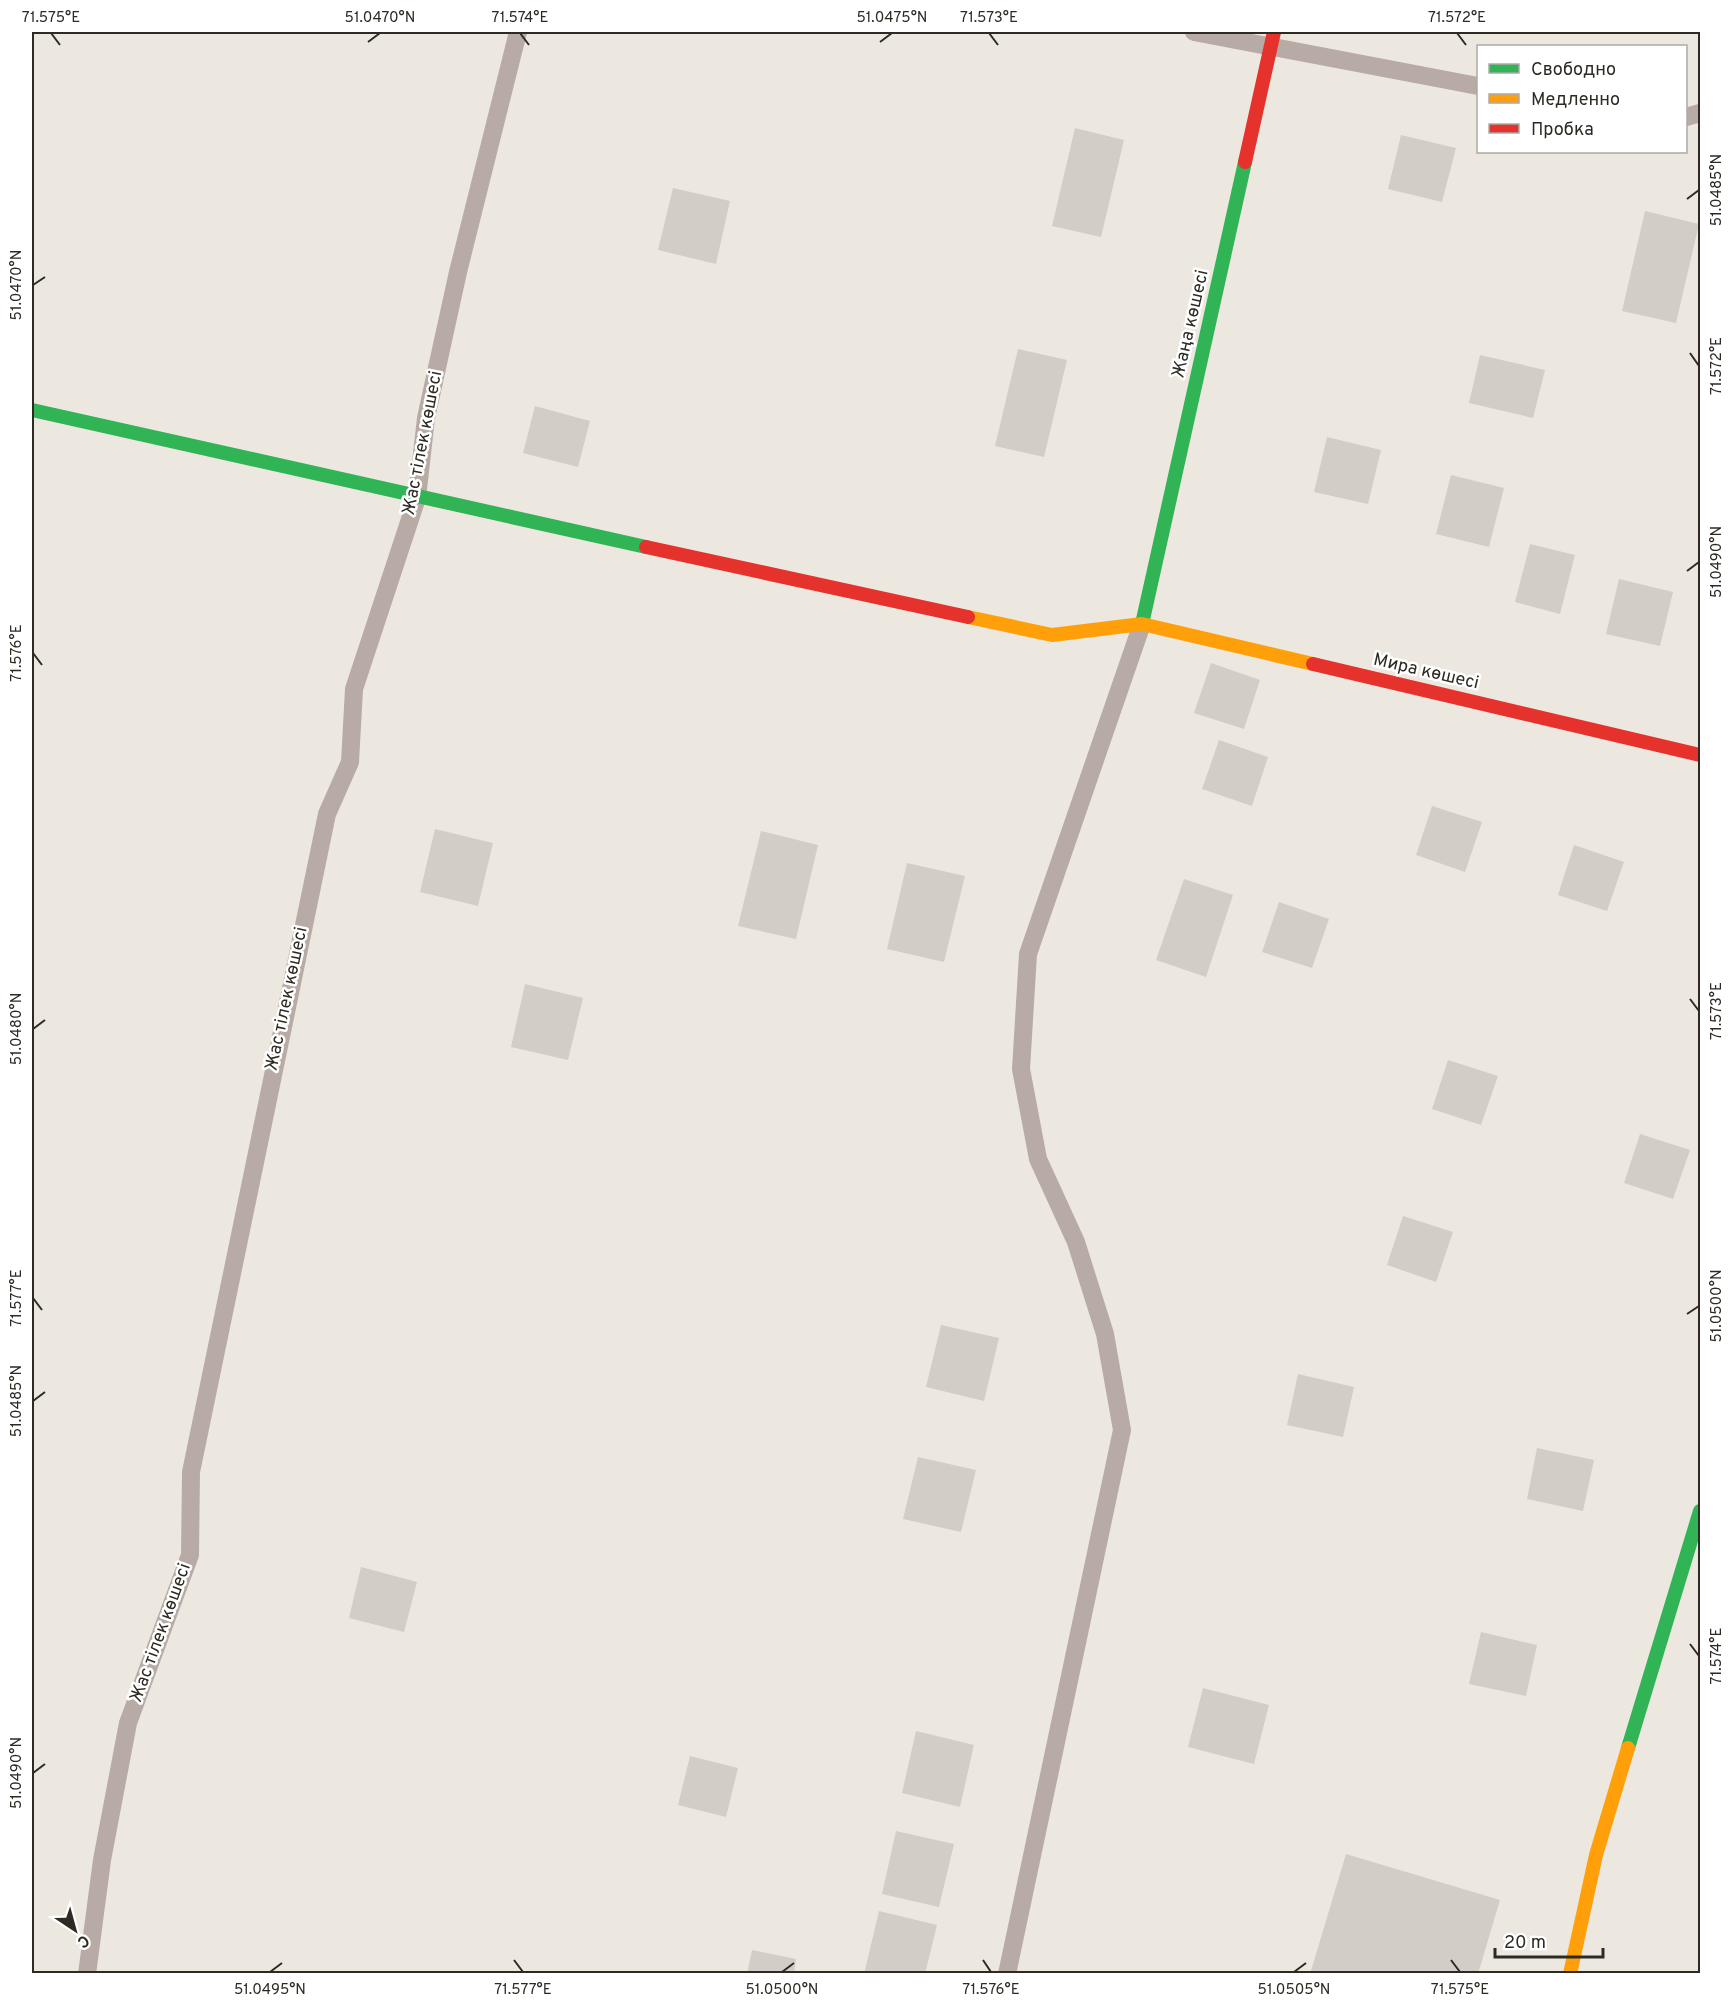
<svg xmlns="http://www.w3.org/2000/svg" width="1732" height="2005" font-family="Overpass,sans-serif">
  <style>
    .building { fill: #d2cec7 }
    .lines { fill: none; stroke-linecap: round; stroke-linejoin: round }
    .lane { stroke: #b8aaa5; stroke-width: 18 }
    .fast { stroke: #30b455; stroke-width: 14 }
    .slow { stroke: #ff9f0a; stroke-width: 14 }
    .jam { stroke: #e5322d; stroke-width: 14 }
    .ticks { fill: none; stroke: #2d2a24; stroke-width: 2 }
    .labels { text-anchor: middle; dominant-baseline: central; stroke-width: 5; stroke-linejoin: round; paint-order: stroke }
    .street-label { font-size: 18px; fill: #2d2a24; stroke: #fff }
    .neatline { fill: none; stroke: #2d2a24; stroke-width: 2 }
    .ticks-label { font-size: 15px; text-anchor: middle; fill: #2d2a24 }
  </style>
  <rect width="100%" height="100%" fill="#ece8df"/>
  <!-- building -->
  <path class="building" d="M1075,128l49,12 -23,97 -49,-11z
    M1401,135l55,13 -14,54 -54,-13z
    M673,188l57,13 -14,63 -58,-14z
    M1645,211l54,13 -23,99 -54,-12z
    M1018,349l49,11 -23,97 -49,-11z
    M1480,355l65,15 -12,48 -64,-15z
    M535,406l55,15 -12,46 -55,-14z
    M1327,437l54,13 -13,54 -54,-12z
    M1451,475l53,13 -15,59 -53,-13z
    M1530,544l45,11 -15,59 -45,-12z
    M1619,579l54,13 -13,54 -54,-12z
    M1211,663l49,17 -16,49 -50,-16z
    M1219,740l49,17 -16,49 -50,-17z
    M1432,806l50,16 -17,50 -49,-17z
    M435,829l58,14 -15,63 -58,-14z
    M761,831l57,14 -22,94 -58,-13z
    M1574,845l50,17 -17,49 -49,-16z
    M907,863l58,13 -21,86 -57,-13z
    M1184,879l49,16 -27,82 -50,-17z
    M1279,902l50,17 -17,49 -50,-16z
    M525,984l58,14 -15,62 -57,-13z
    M1448,1060l50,16 -17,49 -49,-16z
    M1640,1134l50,16 -17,49 -49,-16z
    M1403,1216l50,16 -17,50 -49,-17z
    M941,1325l58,13 -15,63 -58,-14z
    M1298,1374l56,13 -11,50 -56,-12z
    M1537,1448l57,12 -11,51 -56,-12z
    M918,1457l58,13 -15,62 -58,-13z
    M361,1567l56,15 -13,50 -55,-14z
    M1481,1632l56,13 -11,51 -57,-12z
    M1203,1688l66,17 -15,59 -66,-17z
    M916,1731l58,14 -14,62 -58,-14z
    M690,1756l48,12 -12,49 -48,-12z
    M896,1831l58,13 -15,63 -57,-13z
    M1346,1854l154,46 -22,74h-168z
    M879,1911l58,14 -12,49h-61z
    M752,1950l44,9 -2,15h-47z"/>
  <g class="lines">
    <!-- lane -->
    <path class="lane" d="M1194,32l284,54
      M1686,117l14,-4
      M87,1974l15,-114 26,-137 62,-168 1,-83 136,-658 23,-52 4,-73 63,-191 9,-80 32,-146 60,-240
      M1007,1974l115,-544 -17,-96 -29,-92 -38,-83 -17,-90 7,-115 114,-330"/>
    <!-- fast -->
    <path class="fast" d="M32,410l614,137
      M1142,624l103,-462
      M1628,1748l72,-237"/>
    <!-- slow -->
    <path class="slow" d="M968,617l84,18 90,-11 171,40
      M1570,1974l26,-119 32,-107"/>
    <!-- jam -->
    <path class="jam" d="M1245,162l29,-130
      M646,547l322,70
      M1313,664l387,91"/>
  </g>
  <!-- ticks -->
  <path class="ticks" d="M51,33l9,12M520,33l9,12M989,33l9,12M1457,33l9,12M368,42l12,-9M880,42l12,-9M1687,199l12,-9M33,285l12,-8M1690,353l9,13M1687,571l12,-9M33,653l9,12M1690,999l9,12M33,1029l12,-9M33,1298l9,12M1687,1314l12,-8M33,1401l12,-9M1690,1644l9,12M33,1773l12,-9M514,1960l9,12M983,1960l8,12M1451,1960l9,12M270,1972l12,-9M782,1972l12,-9M1294,1972l12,-9"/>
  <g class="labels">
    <!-- street labels -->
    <g class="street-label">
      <text transform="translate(1191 324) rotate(-77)">Жаңа көшесі</text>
      <text transform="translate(423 443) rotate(-79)">Жас тілек көшесі</text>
      <text transform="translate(1426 672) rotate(13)">Мира көшесі</text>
      <text transform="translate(287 999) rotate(-78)">Жас тілек көшесі</text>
      <text transform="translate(161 1633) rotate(-70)">Жас тілек көшесі</text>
    </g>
  </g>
  <!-- border -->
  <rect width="1732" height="2005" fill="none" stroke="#ffffff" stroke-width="66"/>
  <!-- legend -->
  <rect x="1477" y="45" width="210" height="108" fill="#ffffff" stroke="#abaaa7" stroke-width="1.5"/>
  <rect x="1489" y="64" width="30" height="9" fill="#30b455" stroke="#abaaa7" stroke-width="1.5"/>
  <text x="1531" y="75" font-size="18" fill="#2d2a24">Свободно</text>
  <rect x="1489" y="94" width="30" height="9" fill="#ff9f0a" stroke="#abaaa7" stroke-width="1.5"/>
  <text x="1531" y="105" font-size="18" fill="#2d2a24">Медленно</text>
  <rect x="1489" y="124" width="30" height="9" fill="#e5322d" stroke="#abaaa7" stroke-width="1.5"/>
  <text x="1531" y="135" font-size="18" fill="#2d2a24">Пробка</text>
  <!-- north arrow -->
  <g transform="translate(75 1930) rotate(144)" stroke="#ffffff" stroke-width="4.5" paint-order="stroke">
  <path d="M0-4.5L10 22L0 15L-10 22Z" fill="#2d2a24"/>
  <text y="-9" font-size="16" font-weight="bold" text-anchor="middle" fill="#2d2a24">С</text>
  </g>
  <!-- scale -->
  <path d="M1495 1948v9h108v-9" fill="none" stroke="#2d2a24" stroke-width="3"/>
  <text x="1504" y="1948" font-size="18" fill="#2d2a24" stroke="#ffffff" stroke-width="4.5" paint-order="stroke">20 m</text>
  <rect x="33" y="33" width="1666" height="1939" class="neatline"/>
  <g class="ticks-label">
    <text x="51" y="22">71.575°E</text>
    <text x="380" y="22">51.0470°N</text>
    <text x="520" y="22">71.574°E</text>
    <text x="892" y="22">51.0475°N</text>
    <text x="989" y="22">71.573°E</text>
    <text x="1457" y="22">71.572°E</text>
    <text transform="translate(1716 190) rotate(-90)" y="5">51.0485°N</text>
    <text transform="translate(16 285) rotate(-90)" y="5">51.0470°N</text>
    <text transform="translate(1716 366) rotate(-90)" y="5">71.572°E</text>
    <text transform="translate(1716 562) rotate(-90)" y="5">51.0490°N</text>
    <text transform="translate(16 653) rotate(-90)" y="5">71.576°E</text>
    <text transform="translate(1716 1011) rotate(-90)" y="5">71.573°E</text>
    <text transform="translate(16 1029) rotate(-90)" y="5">51.0480°N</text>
    <text transform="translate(16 1298) rotate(-90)" y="5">71.577°E</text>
    <text transform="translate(1716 1306) rotate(-90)" y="5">51.0500°N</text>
    <text transform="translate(16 1401) rotate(-90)" y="5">51.0485°N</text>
    <text transform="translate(1716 1656) rotate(-90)" y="5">71.574°E</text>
    <text transform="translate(16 1773) rotate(-90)" y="5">51.0490°N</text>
    <text x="270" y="1994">51.0495°N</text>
    <text x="523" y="1994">71.577°E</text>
    <text x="782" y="1994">51.0500°N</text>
    <text x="991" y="1994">71.576°E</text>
    <text x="1294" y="1994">51.0505°N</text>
    <text x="1460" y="1994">71.575°E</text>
  </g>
</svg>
